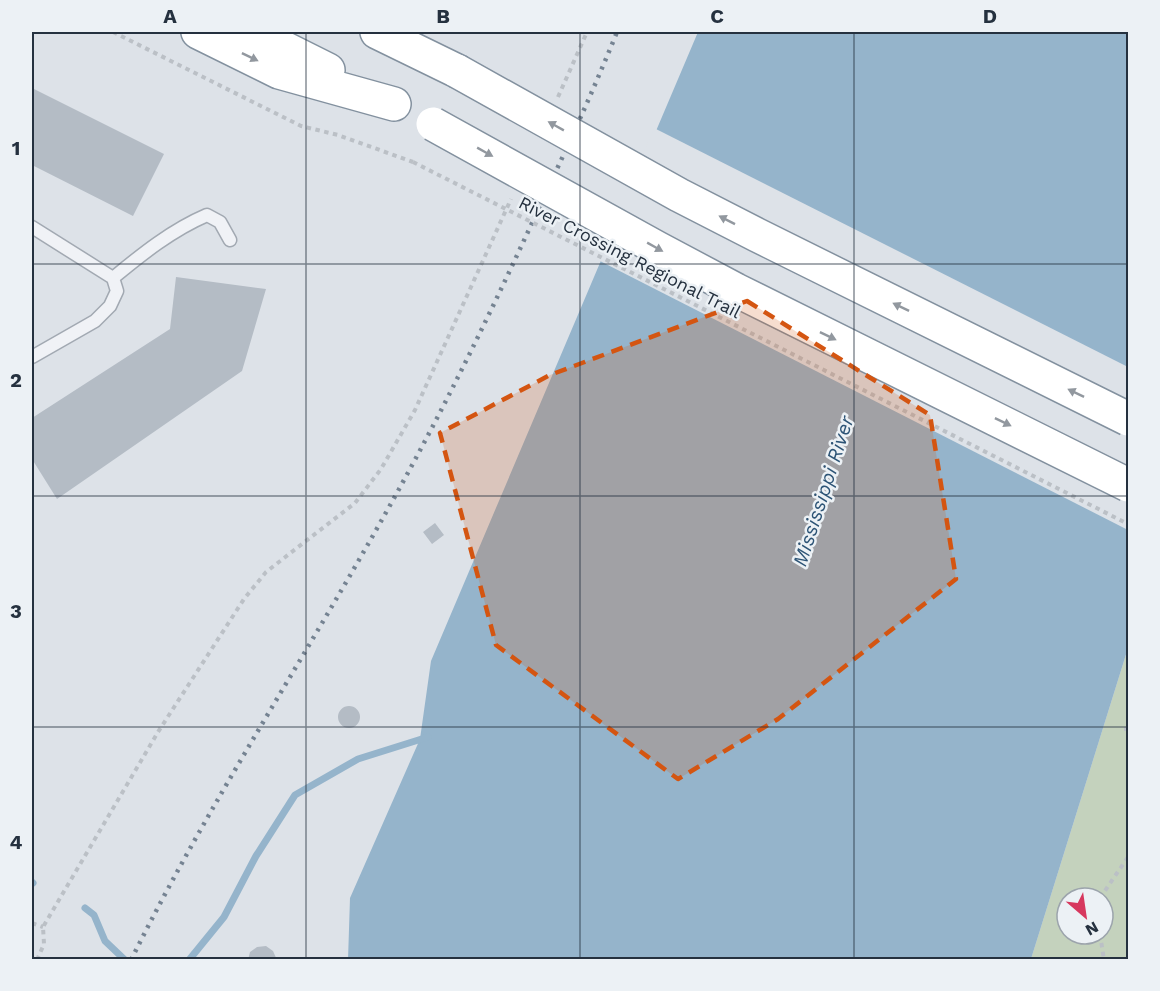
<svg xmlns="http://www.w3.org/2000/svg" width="1160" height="991" font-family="'Work Sans',sans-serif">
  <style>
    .green { fill: #c4d2bd; fill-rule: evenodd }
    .water { fill: #95b4cb }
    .pier { fill: #dde2e8 }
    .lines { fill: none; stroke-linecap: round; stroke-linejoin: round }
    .stream { stroke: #95b4cb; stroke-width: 7 }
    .building { fill: #b4bcc5 }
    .service-casing { stroke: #a2a9b2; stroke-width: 15 }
    .motorway-casing { stroke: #83919f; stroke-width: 36 }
    .path { stroke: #bbc0c6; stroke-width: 4; stroke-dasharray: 4.5 4.5; stroke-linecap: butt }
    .service { stroke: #f0f2f6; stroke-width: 12 }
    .motorway { stroke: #fff; stroke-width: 33 }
    .rail { stroke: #758392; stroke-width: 4.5; stroke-dasharray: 3 6; stroke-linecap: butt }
    .motorway-bridge-casing { stroke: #83919f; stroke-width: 36; stroke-linecap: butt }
    .path-bridge { stroke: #bbc0c6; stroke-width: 4; stroke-dasharray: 4.5 4.5; stroke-linecap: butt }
    .motorway-bridge { stroke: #fff; stroke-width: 33 }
    .oneway { fill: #92989f }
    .marked { fill: #d45511; fill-opacity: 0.2; stroke: #d45511; stroke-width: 4.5; stroke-dasharray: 12 8; stroke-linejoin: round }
    .grid { fill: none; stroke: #25313f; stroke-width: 1.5; stroke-opacity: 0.55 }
    .labels { text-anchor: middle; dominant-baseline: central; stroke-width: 5; stroke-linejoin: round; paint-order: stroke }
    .street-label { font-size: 18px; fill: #25313f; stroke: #ecf1f5 }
    .water-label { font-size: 20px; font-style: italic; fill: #2d5476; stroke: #ecf1f5 }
    .neatline { fill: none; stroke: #25313f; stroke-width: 2 }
    .grid-label { font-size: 20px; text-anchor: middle; font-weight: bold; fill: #25313f }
  </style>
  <rect width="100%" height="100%" fill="#dde2e8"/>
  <!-- green -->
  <path class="green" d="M1128,648v311h-97zM1067,898h36v36h-36z"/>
  <!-- water -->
  <path class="water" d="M698,32h430v616l-97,311 -683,1 2,-62 70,-159 11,-78z"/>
  <!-- pier -->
  <path class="pier" d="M654,128l474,239v163l-530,-270z"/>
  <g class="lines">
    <!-- stream -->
    <path class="stream" d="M32,882l1,1
      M85,908l9,7 11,26 20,19
      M189,960l35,-43 32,-61 39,-61 63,-36 70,-22"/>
  </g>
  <!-- building -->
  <path class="building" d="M32,88l132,66 -31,62 -101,-51z
    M176,277l90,12 -24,82 -185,128 -25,-40v-41l138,-89z
    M435,523l9,12 -12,9 -9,-12z
    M338 717a11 11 0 1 1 22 0a11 11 0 1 1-22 0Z
    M266,946l7,5 4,9h-29l2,-8 7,-5z"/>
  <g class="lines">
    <!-- service casing -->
    <g class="service-casing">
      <path id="service" d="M32,227l81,51 4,13 -7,15 -15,15 -63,36
        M113,278c29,-24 59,-48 94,-63l13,7 10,18"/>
    </g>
    <!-- motorway casing -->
    <g class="motorway-casing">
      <path id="motorway" d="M198,32l81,40 115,32
        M252,32l76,38
        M377,32l80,39"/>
    </g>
    <!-- path -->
    <path class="path" d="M113,32l188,94 37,9 75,27
      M558,97l29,-65
      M1124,729h4
      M1100,898l28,-41
      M32,923l11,4
      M1100,934l4,26
      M37,960l7,-16 -1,-17 115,-195 86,-133 22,-27 89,-69 26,-34 34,-59 96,-211"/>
    <!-- service -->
    <use href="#service" class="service"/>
    <!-- motorway -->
    <use href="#motorway" class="motorway"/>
    <!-- rail -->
    <path class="rail" d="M131,960c76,-153 170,-296 253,-444 61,-108 114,-218 165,-330 24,-51 47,-102 68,-154"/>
    <!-- motorway-bridge casing -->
    <g class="motorway-bridge-casing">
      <path id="motorway-bridge" d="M457,71l222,124 78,40 371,184
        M433,124l224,124 79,42 392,195"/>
    </g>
    <!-- path-bridge -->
    <path class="path-bridge" d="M413,162l715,362"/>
    <!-- motorway-bridge -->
    <use href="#motorway-bridge" class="motorway-bridge"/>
  </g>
  <!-- one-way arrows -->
  <defs><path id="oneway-solid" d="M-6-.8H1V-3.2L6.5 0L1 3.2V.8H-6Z" transform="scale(1.5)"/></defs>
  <g class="oneway">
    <use href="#oneway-solid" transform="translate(250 57) rotate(26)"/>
    <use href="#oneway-solid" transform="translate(556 126) rotate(-151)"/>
    <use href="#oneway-solid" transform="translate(485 152) rotate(29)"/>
    <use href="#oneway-solid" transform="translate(727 220) rotate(-153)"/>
    <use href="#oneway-solid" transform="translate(655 247) rotate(29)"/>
    <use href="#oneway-solid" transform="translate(901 307) rotate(-154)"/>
    <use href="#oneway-solid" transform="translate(828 336) rotate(26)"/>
    <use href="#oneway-solid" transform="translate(1076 393) rotate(-154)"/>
    <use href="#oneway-solid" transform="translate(1003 422) rotate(26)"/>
  </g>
  <!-- marked area -->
  <path class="marked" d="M747,301l183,114 26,164 -178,140 -100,60 -182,-134 -56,-212 110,-58z"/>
  <!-- grid -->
  <path class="grid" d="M306,32v928M580,32v928M854,32v928M32,264h1096M32,496h1096M32,727h1096"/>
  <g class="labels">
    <!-- street labels -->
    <g class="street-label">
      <text transform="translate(630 257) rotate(27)">River Crossing Regional Trail</text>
    </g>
    <!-- water labels -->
    <g class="water-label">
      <text transform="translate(823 491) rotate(-72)">Mississippi River</text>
    </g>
  </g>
  <!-- border -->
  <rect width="1160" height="991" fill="none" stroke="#ecf1f5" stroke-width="66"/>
  <!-- north arrow -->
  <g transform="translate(1085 916) rotate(151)"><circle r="28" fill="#ecf1f5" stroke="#9ca4ac" stroke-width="1.5"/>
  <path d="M0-4.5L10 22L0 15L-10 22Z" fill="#d7385e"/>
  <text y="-9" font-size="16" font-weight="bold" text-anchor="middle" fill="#25313f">N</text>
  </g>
  <rect x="33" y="33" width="1094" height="925" class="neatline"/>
  <g class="grid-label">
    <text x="170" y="23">A</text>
    <text x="443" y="23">B</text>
    <text x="717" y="23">C</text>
    <text x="990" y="23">D</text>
    <text x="16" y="155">1</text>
    <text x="16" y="387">2</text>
    <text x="16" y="618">3</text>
    <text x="16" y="849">4</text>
  </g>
</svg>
